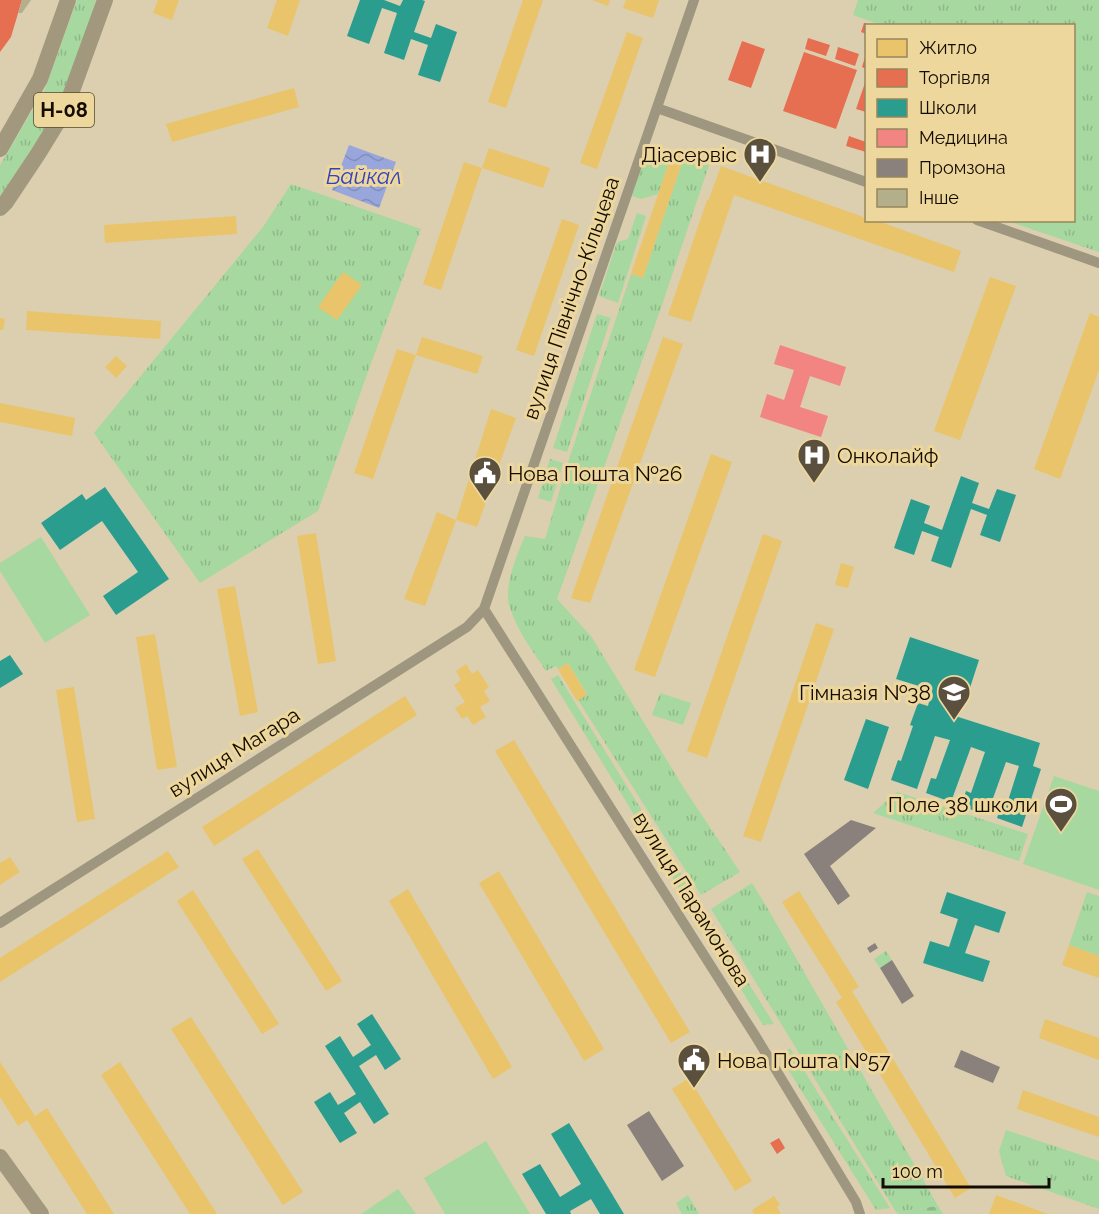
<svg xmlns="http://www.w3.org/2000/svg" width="1099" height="1214" font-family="Raleway,sans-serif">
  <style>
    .grass { fill: url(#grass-tufts) }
    .forest { fill: url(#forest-firs) }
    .pitch { fill: #a6d8a0 }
    .water { fill: url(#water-waves) }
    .homes { fill: #e9c46a }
    .shops { fill: #e76f51 }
    .schools { fill: #2a9d8f }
    .health { fill: #f28482 }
    .industry { fill: #8a817c }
    .building { fill: #b4af8b }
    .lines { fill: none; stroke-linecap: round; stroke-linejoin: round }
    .street { stroke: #9f9680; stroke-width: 10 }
    .primary { stroke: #a1987d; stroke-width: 16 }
    .labels { text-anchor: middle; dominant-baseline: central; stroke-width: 6; stroke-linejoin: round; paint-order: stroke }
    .shield { fill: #edd79d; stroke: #55492f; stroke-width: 1.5 }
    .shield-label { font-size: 20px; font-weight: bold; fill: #140c00 }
    .poi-label { font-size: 21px; fill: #140c00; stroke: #edd79d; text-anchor: end }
    .street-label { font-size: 21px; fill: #140c00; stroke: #edd79d }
    .water-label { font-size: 22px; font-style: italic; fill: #3141c1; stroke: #edd79d }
  </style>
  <defs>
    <pattern id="grass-tufts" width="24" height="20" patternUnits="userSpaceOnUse" patternTransform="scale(1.5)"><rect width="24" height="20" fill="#a6d8a0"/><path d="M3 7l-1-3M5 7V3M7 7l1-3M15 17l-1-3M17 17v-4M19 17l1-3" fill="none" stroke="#8eb888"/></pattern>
    <pattern id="forest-firs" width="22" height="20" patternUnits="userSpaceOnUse" patternTransform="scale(1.5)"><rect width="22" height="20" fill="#a6d8a0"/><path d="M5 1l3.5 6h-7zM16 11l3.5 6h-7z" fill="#8eb888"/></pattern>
    <pattern id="water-waves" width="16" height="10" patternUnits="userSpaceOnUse" patternTransform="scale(1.5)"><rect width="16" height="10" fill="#98a6db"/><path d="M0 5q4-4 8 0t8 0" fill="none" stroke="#828eba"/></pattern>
  </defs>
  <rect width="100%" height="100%" fill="#dbcfaf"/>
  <!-- grass -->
  <path class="grass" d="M77,0h19c-11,34 -22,69 -37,101 -15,32 -39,66 -59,96v-32l45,-76z
    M858,0h241v252l-91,-31 66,-1v-194l-193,-1 -28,-10z
    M658,149l14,4 -14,41 -17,5 -9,-3 10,-31 14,-8z
    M684,157l25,8 -47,140 -105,294 34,37 94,154 55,82 -39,23 -123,-195 9,-6 -19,-31 -10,6 -2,-3 -10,5c-14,-21 -30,-42 -37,-66 -5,-20 8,-51 16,-69l20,3 25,-83 61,-182 12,4z
    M291,184l130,45 -52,140 -51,142 -118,72 -106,-150 169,-206z
    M637,213l9,3 -28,87 -19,-7 18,-54 11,-3z
    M597,314l14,4 -44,134 -14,-4z
    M550,459l13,4 -12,39 -13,-4z
    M558,675l135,218 -8,5 -134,-219z
    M660,693l31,10 -8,22 -31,-10z
    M897,792l131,42 -9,27 -146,-48z
    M752,883l16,26 170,297 -42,6 -185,-303z
    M1087,892l12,4v60l-30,-11z
    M703,910l71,114 -11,1 -68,-110z
    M886,951l6,9 -12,8 -6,-9z
    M790,1048l100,160 -14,2 -97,-155z
    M1006,1130l93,31v48l-93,-33 -7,-25z
    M688,1195l11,19h-17l-6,-11z"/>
  <!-- forest -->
  <path class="forest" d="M938,1206l5,8h-44l-3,-2z"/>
  <!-- pitch -->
  <path class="pitch" d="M41,537l49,78 -45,28 -45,-72v-8z
    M1054,776l45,15v99l-76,-26z
    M486,1141l44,73h-85l-21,-36z
    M398,1189l18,25h-55z"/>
  <!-- water -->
  <path class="water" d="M349,145l47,17 -17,46 -47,-18z"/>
  <!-- homes -->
  <path class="homes" d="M158,0h21l-7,20 -19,-7z
    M277,0h23l-12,36 -21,-8z
    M523,0h20l-37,108 -18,-6z
    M592,0h18l-2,6z
    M626,0h33l-6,18 -30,-10z
    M627,32l16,6 -46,131 -17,-6z
    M294,88l5,19 -127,35 -6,-18z
    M489,148l61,20 -7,20 -61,-20z
    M672,153l12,4 -41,121 -12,-4z
    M464,162l18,6 -41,122 -18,-6z
    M721,166l145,52v2h9l86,31 -7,21 -220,-77 -43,127 -23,-7 39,-115 2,-1z
    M236,216l1,18 -132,9 -1,-18z
    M562,219l17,6 -45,131 -18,-6z
    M343,272l19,13 -25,35 -19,-13z
    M990,277l26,9 -56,154 -26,-9z
    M27,311l134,10 -1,18 -134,-9z
    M1090,313l9,4v53l-39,109 -26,-10z
    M0,318l5,1 -2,11h-3z
    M422,337l61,19 -6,18 -61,-19 -43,124 -19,-6 43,-124 19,6z
    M663,337l20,7 -93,259 -19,-5z
    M116,356l11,10 -11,12 -11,-11z
    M0,403l75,15 -3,18 -72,-14z
    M491,409l25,9 -39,109 -21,-7z
    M711,454l21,8 -77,215 -21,-7z
    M437,512l19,8 -31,86 -21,-7z
    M316,533l20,128 -18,3 -21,-128z
    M763,534l19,7 -75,217 -20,-7z
    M841,563l13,4 -6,21 -13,-3z
    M235,586l23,126 -18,4 -23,-127z
    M816,623l18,6 -73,213 -18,-6z
    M155,634l22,133 -20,3 -21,-133z
    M568,663l19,32 -10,6 -19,-32z
    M466,664l6,10 6,-4 11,17 -5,4 6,10 -10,6 6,10 -13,8 -6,-9 -5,3 -7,-11 10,-6 -11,-17 7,-5 -5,-9z
    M74,687l21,132 -18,3 -21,-132z
    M405,696l12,19 -203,131 -12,-19z
    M514,740l176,292 -19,11 -176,-292z
    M258,849l84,132 -16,10 -84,-132z
    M168,851l11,16 -179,115v-24z
    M10,857l10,15 -20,13v-22z
    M499,871l105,178 -20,12 -105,-178z
    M408,889l104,178 -19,12 -104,-178z
    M193,890l86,134 -17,10 -85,-133z
    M799,891l60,96 -7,4 119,197 -16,10 -119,-196 6,-4 -60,-96z
    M1069,945l30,11v22l-37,-13z
    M191,1017l112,175 -20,13 -112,-176z
    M1045,1019l54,19v22l-60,-22z
    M0,1062l35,54 12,-8 67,106h-27l-60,-94 -9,6 -18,-29z
    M120,1062l97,152h-27l-89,-139z
    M689,1078l63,103 -17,10 -63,-102z
    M1023,1090l76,27v20l-82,-28z
    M996,1195l52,19h-59z
    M774,1196l6,9 -3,2 4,7h-27l-2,-4z"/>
  <!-- shops -->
  <path class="shops" d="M0,0h22l-11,37 -11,15z
    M864,23l8,2 -6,1v8l-5,-2z
    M808,38l22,7 -4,11 -21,-7z
    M742,41l23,8 -14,39 -23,-8z
    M838,47l21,7 -4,12 -20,-7z
    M804,52l53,18 -21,59 -53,-18z
    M866,54v15l-4,-2z
    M866,80v32l-10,-3z
    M849,136l17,6v10l-20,-6z
    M779,1138l6,10 -8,6 -7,-11z"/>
  <!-- schools -->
  <path class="schools" d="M360,0h24l16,6 3,-6h19l3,1 -11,31 17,6 5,-14 21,8 -17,50 -22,-7 10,-30 -17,-6 -7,21 -20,-7 13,-40 -15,-5 -13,36 -22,-8z
    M961,476l18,7 -7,20 17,6 8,-20 19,6 -16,47 -20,-7 7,-20 -16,-6 -20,59 -20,-7 8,-24 -17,-6 -8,24 -20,-7 17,-49 19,7 -6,17 18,7z
    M105,487l64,92 -53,36 -13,-19 35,-24 -36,-51 -42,29 -19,-27 41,-29 4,6z
    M910,637l69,23 -13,40 -12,-3 -5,17 91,29 -7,23 8,3 -19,58 -25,-9 5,-15 5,1 12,-38 -13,-4 -19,53 -26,-9 5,-15 5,2 14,-41 -14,-5 -20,55 -25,-9 5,-15 5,1 14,-39 -15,-4 -18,53 -26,-9 7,-20 3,1 12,-35 -3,-1 8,-22 10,3 4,-16 -36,-11z
    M10,655l13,19 -23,14v-27z
    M866,719l23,8 -21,62 -24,-9z
    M947,892l59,20 -7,21 -24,-8 -10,28 25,8 -7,21 -60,-19 7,-22 19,6 9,-28 -18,-6z
    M372,1014l29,45 -16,11 -9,-15 -17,11 30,48 -15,10 -14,-22 -16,11 13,20 -17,10 -26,-41 16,-10 8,13 18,-11 -31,-48 15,-10 13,21 18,-12 -14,-21z
    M569,1123l37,61 18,30h-24l-9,-15 -21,12 1,3h-25l-24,-40 18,-10 20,33 21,-13 -30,-50z"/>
  <!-- health -->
  <path class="health" d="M780,345l66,22 -6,19 -30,-10 -10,31 28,9 -7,21 -61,-20 7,-23 17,6 10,-30 -20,-6z"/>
  <!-- industry -->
  <path class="industry" d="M851,820l25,8 -46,38 20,30 -12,9 -34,-51z
    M875,943l3,5 -8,5 -3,-5z
    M892,960l22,36 -12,8 -22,-36z
    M961,1050l39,17 -7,16 -39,-16z
    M649,1111l35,55 -22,15 -35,-56z"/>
  <!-- building -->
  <path class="building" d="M22,0h9l-9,13h-4z"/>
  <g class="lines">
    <!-- street -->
    <path class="street" d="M657,108l209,74
      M977,220l122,43
      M484,609l272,428 100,165 4,12
      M0,923l467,-296 17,-18 210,-609"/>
    <!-- primary -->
    <path class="primary" d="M0,149l40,-70 28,-79
      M0,208l6,-6 32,-48 27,-44 40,-110
      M0,1157l41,57"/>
  </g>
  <!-- icons -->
  <defs>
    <g id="hospital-pin" transform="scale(1.725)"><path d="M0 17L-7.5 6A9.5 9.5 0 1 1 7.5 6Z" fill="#5a503d" stroke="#edd79d"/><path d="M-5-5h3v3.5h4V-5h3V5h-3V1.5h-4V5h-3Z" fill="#fff"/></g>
    <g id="civic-pin" transform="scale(1.725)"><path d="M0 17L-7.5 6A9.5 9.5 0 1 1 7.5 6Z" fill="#5a503d" stroke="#edd79d"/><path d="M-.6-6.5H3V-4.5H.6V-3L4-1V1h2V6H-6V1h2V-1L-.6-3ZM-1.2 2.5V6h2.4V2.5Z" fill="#fff"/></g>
    <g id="school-pin" transform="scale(1.725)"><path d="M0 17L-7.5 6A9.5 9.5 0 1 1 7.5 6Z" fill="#5a503d" stroke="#edd79d"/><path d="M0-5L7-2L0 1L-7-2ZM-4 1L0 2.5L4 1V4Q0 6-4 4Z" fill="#fff"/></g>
    <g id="stadium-pin" transform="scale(1.725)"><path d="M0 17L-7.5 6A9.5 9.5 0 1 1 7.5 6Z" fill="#5a503d" stroke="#edd79d"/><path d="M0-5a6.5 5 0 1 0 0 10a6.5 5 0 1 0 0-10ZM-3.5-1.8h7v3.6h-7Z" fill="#fff"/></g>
  </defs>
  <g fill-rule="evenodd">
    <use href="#hospital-pin" x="760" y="154"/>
    <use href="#hospital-pin" x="814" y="455"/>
    <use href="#civic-pin" x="485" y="473"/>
    <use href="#school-pin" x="954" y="692"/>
    <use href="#stadium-pin" x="1061" y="804"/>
    <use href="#civic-pin" x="694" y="1060"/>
  </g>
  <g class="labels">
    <!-- shield labels -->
    <rect class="shield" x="34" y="93" width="60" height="34" rx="4.5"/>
    <g class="shield-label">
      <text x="64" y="110">Н-08</text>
    </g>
    <!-- poi labels -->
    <g class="poi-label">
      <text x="737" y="154">Діасервіс</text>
      <text x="837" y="455" text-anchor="start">Онколайф</text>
      <text x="508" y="473" text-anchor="start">Нова Пошта №26</text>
      <text x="931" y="692">Гімназія №38</text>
      <text x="1038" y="804">Поле 38 школи</text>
      <text x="717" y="1060" text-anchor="start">Нова Пошта №57</text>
    </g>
    <!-- street labels -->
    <g class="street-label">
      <text transform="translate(571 298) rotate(-71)">вулиця Північно-Кільцева</text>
      <text transform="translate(234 752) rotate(-32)">вулиця Магара</text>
      <text transform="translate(692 899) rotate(58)">вулиця Парамонова</text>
    </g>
    <!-- water labels -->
    <g class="water-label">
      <text x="364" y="176">Байкал</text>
    </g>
  </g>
  <!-- legend -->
  <rect x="865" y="24" width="210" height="198" fill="#edd79d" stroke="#96865e" stroke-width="1.5"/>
  <rect x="877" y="39" width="30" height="18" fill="#e9c46a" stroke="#96865e" stroke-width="1.5"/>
  <text x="919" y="54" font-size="18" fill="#140c00">Житло</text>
  <rect x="877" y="69" width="30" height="18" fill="#e76f51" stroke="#96865e" stroke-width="1.5"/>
  <text x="919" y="84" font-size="18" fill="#140c00">Торгівля</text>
  <rect x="877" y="99" width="30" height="18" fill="#2a9d8f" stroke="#96865e" stroke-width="1.5"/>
  <text x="919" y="114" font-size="18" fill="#140c00">Школи</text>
  <rect x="877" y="129" width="30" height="18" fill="#f28482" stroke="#96865e" stroke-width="1.5"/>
  <text x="919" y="144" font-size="18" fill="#140c00">Медицина</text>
  <rect x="877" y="159" width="30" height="18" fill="#8a817c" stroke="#96865e" stroke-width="1.5"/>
  <text x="919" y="174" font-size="18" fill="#140c00">Промзона</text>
  <rect x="877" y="189" width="30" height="18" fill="#b4af8b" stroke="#96865e" stroke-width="1.5"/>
  <text x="919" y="204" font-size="18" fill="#140c00">Інше</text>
  <!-- scale -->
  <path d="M883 1178v9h166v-9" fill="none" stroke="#140c00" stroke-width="3"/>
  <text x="892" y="1178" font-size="18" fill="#140c00" stroke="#edd79d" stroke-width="4.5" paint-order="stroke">100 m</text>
</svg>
